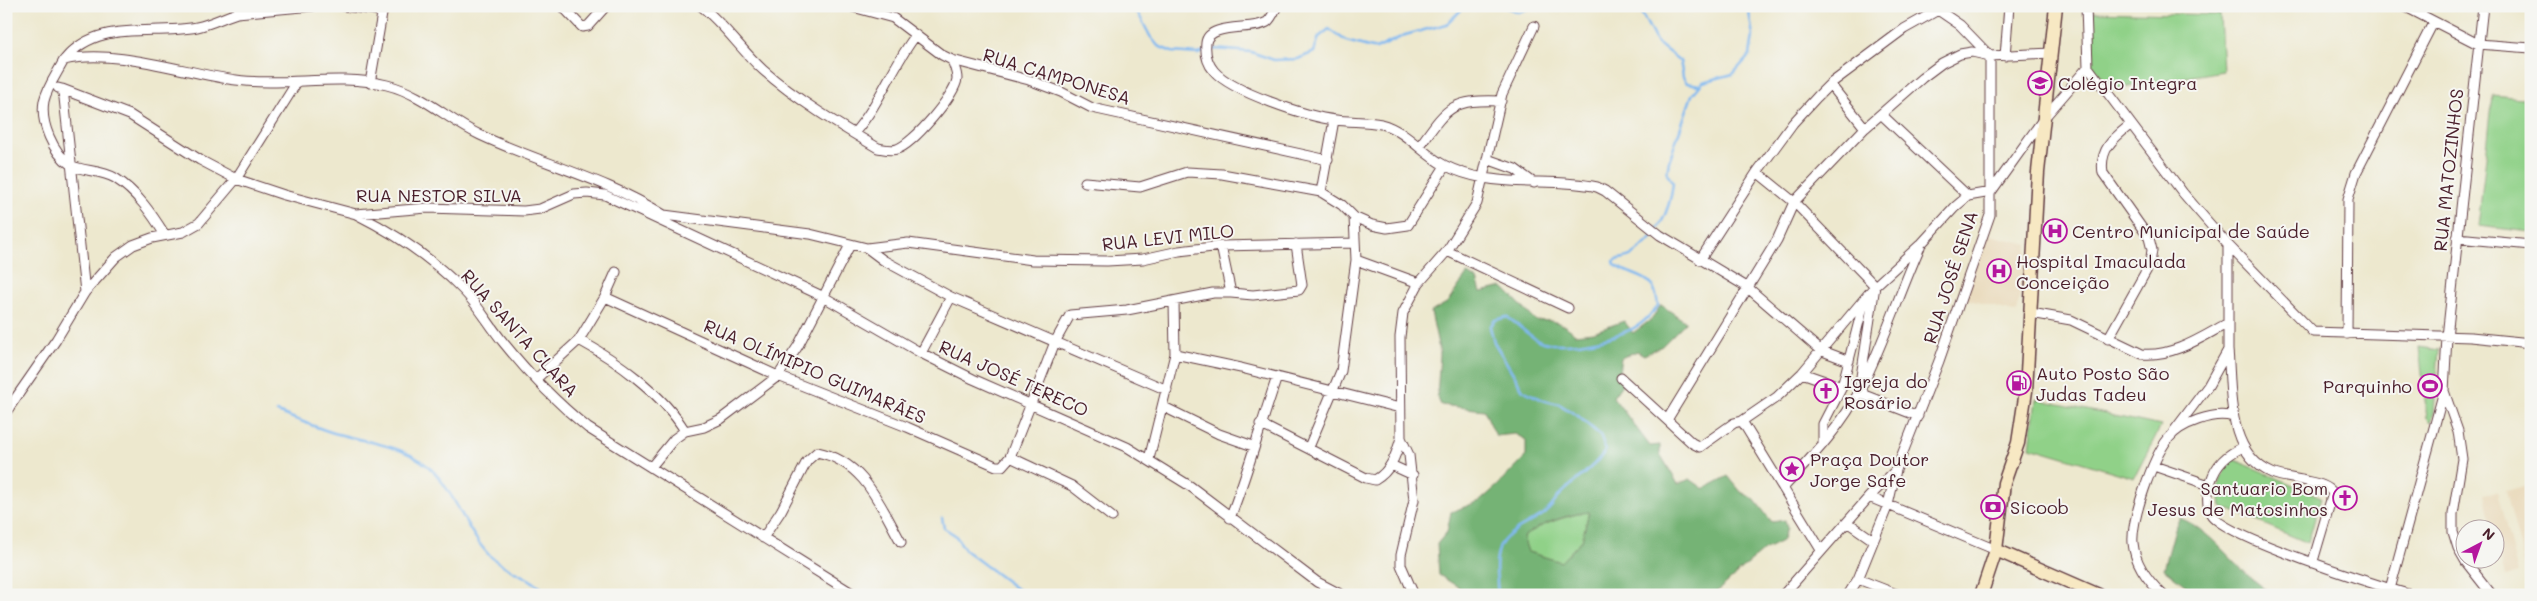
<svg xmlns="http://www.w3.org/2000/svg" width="2537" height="601" font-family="Mali,sans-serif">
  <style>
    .built { fill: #e9d9ba }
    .green { fill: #90d188; stroke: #6d785a }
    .forest { fill: #74b374; stroke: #5f6950; fill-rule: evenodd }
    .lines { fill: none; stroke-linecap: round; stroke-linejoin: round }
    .stream { stroke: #81b9f1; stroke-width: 2.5 }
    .street-casing { stroke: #623d43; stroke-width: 11 }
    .secondary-casing { stroke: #623d43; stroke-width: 15 }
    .street { stroke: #fff; stroke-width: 9 }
    .secondary { stroke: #f7e8c3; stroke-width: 12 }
    .labels { text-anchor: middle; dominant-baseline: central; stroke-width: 4; stroke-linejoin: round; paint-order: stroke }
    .street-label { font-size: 18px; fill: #4a1f2b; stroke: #f6f6f2 }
    .poi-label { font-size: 18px; fill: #4a1f2b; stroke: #f6f6f2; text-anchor: start }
  </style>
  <rect width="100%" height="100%" fill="#f6f6f2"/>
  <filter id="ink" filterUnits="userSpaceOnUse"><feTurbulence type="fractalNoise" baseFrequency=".02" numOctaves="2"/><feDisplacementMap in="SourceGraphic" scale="10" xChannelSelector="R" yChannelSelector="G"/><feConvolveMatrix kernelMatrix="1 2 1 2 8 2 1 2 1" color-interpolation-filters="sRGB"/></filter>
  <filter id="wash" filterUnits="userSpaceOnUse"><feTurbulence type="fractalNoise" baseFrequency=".0096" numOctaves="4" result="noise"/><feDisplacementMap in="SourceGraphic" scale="20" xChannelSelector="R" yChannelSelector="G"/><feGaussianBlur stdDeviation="1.12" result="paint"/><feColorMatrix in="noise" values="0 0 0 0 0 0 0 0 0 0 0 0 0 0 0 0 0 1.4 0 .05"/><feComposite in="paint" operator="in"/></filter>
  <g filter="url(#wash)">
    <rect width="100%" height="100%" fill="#ede8ce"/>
    <!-- built -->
    <path class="built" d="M1985,234l43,10 -11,69 -51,-14z
      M2531,484v25l-6,2 6,24v35l-5,2 -20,-81z
      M2497,491l21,82 -13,4 -11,-49h-2l-8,-34z"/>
    <!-- green -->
    <path class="green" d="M2092,12l128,3 3,56 -113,19 -20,-29z
      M2493,95l38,4v133l-53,-6z
      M2419,347l20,3 -5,63 -3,9 -4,-4z
      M2036,399l125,27 -27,52 -104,-31z
      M2233,459l88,38 -13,46 -87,-37c-3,-22 -3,-28 12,-47z
      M1589,511l-7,29 -21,22 -33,-10 -5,-15c20,-15 43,-20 66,-26z"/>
    <!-- forest -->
    <path class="forest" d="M1467,274l10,5 4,13 22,-5 33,34c16,-2 28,2 39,13l18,-2 31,-11 9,12 19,-14 9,-14 25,17 -24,24 -18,9 -7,-4 -16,7 -3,21 5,4 -10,14 37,49 10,-1v9l18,30 12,-5 14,10 24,-13 13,16 13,7 18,23 13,-2 2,8 -5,13 -18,9 -51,45h-242l-32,-20 -2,-31 10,-12 4,-20 29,-11 17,-15 29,-30v-16l-11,-6 -19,2 -12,-26 -43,-5 -4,-9 3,-42 -9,-42 17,-10zM1589,512l-7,28 -21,22 -33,-10 -5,-15c19,-14 43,-22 66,-25z
      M2180,518c37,15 58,57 94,77h-76l-34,-26 12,-44z"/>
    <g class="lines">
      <!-- stream -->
      <path class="stream" d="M1123,6l15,7 12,23 8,10 14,6 26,2 17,-5 36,3 23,8 24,-1 16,-7 5,-15 10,-8 17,12 30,8 29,-14 42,-11 15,-15 9,-3
        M1503,6l15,6 17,-6
        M1638,6l19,37 23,18 3,16 4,6 13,2
        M277,412c19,7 38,15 57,21 34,10 76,12 101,40 22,24 31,58 54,82 17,17 44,21 59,40
        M942,518l2,10 11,7 11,16 59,44
        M1498,595c-1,-15 -4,-32 1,-46 6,-19 35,-25 48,-38 5,-4 8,-10 12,-15 16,-16 34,-27 47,-46l-6,-15 -22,-19 -19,-12 -17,-4 -19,-10 -29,-48 -4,-15 5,-7 12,-3c10,6 20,18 31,23 21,10 73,-1 94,-11 11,-5 18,-14 26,-23 -3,-34 -21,-26 -43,-41l-1,-4c5,-3 12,-2 18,-6 25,-16 38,-44 41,-72l-6,-9 2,-13 23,-66 11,-13 30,-8 17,-19 3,-19 -5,-30"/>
    </g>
  </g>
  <g filter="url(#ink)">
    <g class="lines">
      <!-- street casing -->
      <g class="street-casing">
        <path id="street" d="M343,6l33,4 6,4 -12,69
          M562,6l20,21 6,-1 18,-20
          M701,6c24,19 40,44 62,64 34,30 76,55 115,78 6,1 13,3 19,1 16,-5 58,-54 60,-70 0,-7 -3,-13 -5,-19
          M849,6l44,12 49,37 10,5 77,20 32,12 31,16 236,52
          M1277,6c-3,6 -5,12 -10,16 -14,9 -59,0 -61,21 -1,10 1,20 8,28 18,21 94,46 122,49 14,2 31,1 45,4 24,6 42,30 63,41 12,6 28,11 40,13 37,7 76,1 113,9l8,4 55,44 87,52 73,63 29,11
          M2086,6l2,61 95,126 45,52 85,87 158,5 60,6
          M2404,6l74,38 53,4
          M2483,6l-36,331 -3,54 14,40 4,28 -9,55v18l5,16 8,14 26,33
          M237,13l76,-7
          M2005,56l4,-50
          M65,59c33,-40 85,-23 132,-32 14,-3 27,-10 40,-14l3,-7
          M1830,84l35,44
          M58,88l4,1 2,9 21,194
          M62,89l68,26 70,45 36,19 48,16 72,19 71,-6 97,3 16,-2 34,-15 13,-1 18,2 217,101 99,57 52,26 154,68 63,39 127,96 25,13
          M1881,114l87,82
          M854,133c26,-29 38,-67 62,-98
          M1419,147c28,-39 31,-48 82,-46
          M1487,159l28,10 19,14
          M1757,172l37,30 81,84 -15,97 4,12 54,21
          M1085,182l55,5 47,-15 35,2 99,18 21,13 12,12 18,8 15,3 21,-3 37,-59
          M1321,192l13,-72
          M356,214c40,20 76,44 107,76 16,16 26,35 40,52 25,31 54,61 85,86l267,167
          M660,217l4,-2 146,19 57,14 16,12 68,37 216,93
          M165,235c-13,-21 -28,-43 -50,-57 -13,-8 -35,-7 -44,-13 -18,-12 -31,-42 -27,-64 3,-14 14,-29 20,-41 51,-12 120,13 172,20 50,7 101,-7 151,5 36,9 61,35 93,50 62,29 125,43 184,80
          M2457,238l74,7
          M867,248l41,-5 125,17 74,1 36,-2 36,-8 42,-5 133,-3
          M1447,251l121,57
          M1356,260l63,23
          M1700,260l57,-88 36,-49 24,-26 13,-13 74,-55 34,-19 22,15 30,31v159l-51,146 -43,109 -8,35 -30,74 -10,16
          M1231,293l22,2 46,-5 3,-5 -6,-41
          M605,297l11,-25
          M2031,313l40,7 71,34c31,3 60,-17 86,-31
          M2347,334l1,-135 8,-26 77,-150
          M2108,339l42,-75 2,-14 -3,-12 -46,-65c-4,-24 11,-35 27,-48
          M579,340c37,20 84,54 106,91
          M2228,350c4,41 -2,103 44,123 9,4 21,5 30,7 11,3 25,4 31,13l-20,68
          M921,353l30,-56
          M1175,354l66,14 159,40
          M1802,373l40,14
          M1621,378l71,65 8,4 34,-24 8,-2 35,-24 25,-24 73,-87 47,-43 33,-36 13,-11 23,-4 53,-74 44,-51
          M536,379l43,-39 26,-43 173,79 129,51 89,39h6l8,-9 45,-115 15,-27 57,-5 86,-17h18l-10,-47
          M1164,407l55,27 34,12
          M6,412l50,-72 29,-48 31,-35 17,-12 19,-7 31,-6 16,-9 37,-44 61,-97
          M1667,420l110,-180 17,-38 71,-74 57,-50 20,-15 18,-9 12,-2 18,4 61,-3
          M1742,421l79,129
          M1260,424l106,54 9,2c16,-9 21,-25 26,-42
          M2174,431l34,-45 20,-36v-105
          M1823,444v-20l19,-37 22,-85
          M1309,447l32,-76 15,-111 -2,-43
          M2244,447c-15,6 -28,17 -33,34 -4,10 -5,24 0,33 12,23 169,72 200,81
          M1010,457l62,29 40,31
          M1149,459l26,-105 -1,-52
          M1391,465l22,10
          M2154,466l55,19
          M651,467l23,-28 11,-8 19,-4 17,-8 57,-43 20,-30 52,-101
          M1783,488c29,-31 59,-62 78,-100 23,-45 38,-94 59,-141
          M1869,497l127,53
          M1230,518c18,-46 31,-94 47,-141
          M1847,522l26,18
          M763,538l18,-27 26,-50 10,-9c47,9 63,53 84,90
          M1858,579l41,16
          M2390,589l54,-198
          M1414,595l-13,-30v-10l13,-55 -5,-45 -8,-17 -1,-101 3,-24 16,-30 28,-32 30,-48 25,-109 32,-68
          M1783,595l86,-98 27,-27
          M2163,595c-15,-14 -28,-31 -30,-52 -2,-23 20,-86 35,-104 12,-16 47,-28 65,-22"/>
      </g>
      <!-- secondary casing -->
      <g class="secondary-casing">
        <path id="secondary" d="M1996,550l103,45
          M1981,595l15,-45 8,-67 14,-40 8,-52 12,-219 18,-166"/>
      </g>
      <!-- street -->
      <use href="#street" class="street"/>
      <!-- secondary -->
      <use href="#secondary" class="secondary"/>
    </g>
  </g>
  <!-- icons -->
  <defs>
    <g id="school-ring" transform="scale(1.25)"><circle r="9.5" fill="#f6f6f2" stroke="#b5179e" stroke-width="1.5"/><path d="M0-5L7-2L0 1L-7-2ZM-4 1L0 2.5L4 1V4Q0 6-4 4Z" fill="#b5179e"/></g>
    <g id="hospital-ring" transform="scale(1.25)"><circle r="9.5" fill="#f6f6f2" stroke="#b5179e" stroke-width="1.5"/><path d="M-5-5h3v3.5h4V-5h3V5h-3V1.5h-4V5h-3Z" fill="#b5179e"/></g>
    <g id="fuel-ring" transform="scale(1.25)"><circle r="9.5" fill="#f6f6f2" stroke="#b5179e" stroke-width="1.5"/><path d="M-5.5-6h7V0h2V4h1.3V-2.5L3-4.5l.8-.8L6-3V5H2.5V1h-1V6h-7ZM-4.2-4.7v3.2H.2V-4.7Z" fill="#b5179e"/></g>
    <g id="stadium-ring" transform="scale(1.25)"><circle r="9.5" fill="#f6f6f2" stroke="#b5179e" stroke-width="1.5"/><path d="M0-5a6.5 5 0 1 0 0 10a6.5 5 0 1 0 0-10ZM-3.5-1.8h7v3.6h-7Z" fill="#b5179e"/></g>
    <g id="church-ring" transform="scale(1.25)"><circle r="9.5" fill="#f6f6f2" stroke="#b5179e" stroke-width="1.5"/><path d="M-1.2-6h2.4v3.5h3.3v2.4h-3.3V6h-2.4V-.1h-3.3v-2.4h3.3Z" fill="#b5179e"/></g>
    <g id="sight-ring" transform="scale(1.25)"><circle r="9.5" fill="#f6f6f2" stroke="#b5179e" stroke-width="1.5"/><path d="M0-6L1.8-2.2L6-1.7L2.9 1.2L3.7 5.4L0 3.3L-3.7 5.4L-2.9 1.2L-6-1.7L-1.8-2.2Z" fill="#b5179e"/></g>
    <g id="bank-ring" transform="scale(1.25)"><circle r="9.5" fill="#f6f6f2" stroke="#b5179e" stroke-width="1.5"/><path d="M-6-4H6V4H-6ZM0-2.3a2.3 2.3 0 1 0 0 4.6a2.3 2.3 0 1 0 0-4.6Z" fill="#b5179e"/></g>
  </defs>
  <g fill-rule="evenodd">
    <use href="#school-ring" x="2040" y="83"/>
    <use href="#hospital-ring" x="2055" y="231"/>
    <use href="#hospital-ring" x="1999" y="271"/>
    <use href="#fuel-ring" x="2019" y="383"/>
    <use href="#stadium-ring" x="2430" y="386"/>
    <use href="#church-ring" x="1826" y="391"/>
    <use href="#sight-ring" x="1792" y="469"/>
    <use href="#church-ring" x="2345" y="498"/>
    <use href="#bank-ring" x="1993" y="507"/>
  </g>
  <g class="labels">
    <!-- street labels -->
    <g class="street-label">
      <text transform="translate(1057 76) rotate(17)">RUA CAMPONESA</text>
      <text transform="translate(2448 170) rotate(-84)">RUA MATOZINHOS</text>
      <text x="439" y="195">RUA NESTOR SILVA</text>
      <text transform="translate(1168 237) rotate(-6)">RUA LEVI MILO</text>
      <text transform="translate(1950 277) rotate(-72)">RUA JOSÉ SENA</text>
      <text transform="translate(520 333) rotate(48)">RUA SANTA CLARA</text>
      <text transform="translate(815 371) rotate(23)">RUA OLÍMIPIO GUIMARÃES</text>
      <text transform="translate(1014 378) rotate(24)">RUA JOSÉ TERECO</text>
    </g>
    <!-- poi labels -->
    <g class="poi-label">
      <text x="2058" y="83">Colégio Integra</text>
      <text x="2072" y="231">Centro Municipal de Saúde</text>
      <text x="2016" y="261">Hospital Imaculada<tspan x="2016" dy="21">Conceição</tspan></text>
      <text x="2036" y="373">Auto Posto São<tspan x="2036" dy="21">Judas Tadeu</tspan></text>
      <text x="1844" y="381">Igreja do<tspan x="1844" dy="21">Rosário</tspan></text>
      <text x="2412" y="386" text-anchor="end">Parquinho</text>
      <text x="1810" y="459">Praça Doutor<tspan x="1810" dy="21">Jorge Safe</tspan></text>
      <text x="2328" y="488" text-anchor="end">Santuario Bom<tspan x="2328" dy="21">Jesus de Matosinhos</tspan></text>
      <text x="2010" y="507">Sicoob</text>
    </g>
  </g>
  <!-- margin -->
  <rect width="2537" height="601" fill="none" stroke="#f6f6f2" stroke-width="25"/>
  <!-- north arrow -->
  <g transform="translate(2480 544) rotate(41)"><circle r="24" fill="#f6f6f2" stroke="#b1a0a2"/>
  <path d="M0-4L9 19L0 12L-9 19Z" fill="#b5179e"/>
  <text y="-8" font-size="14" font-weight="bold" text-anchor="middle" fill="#4a1f2b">N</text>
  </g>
</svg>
